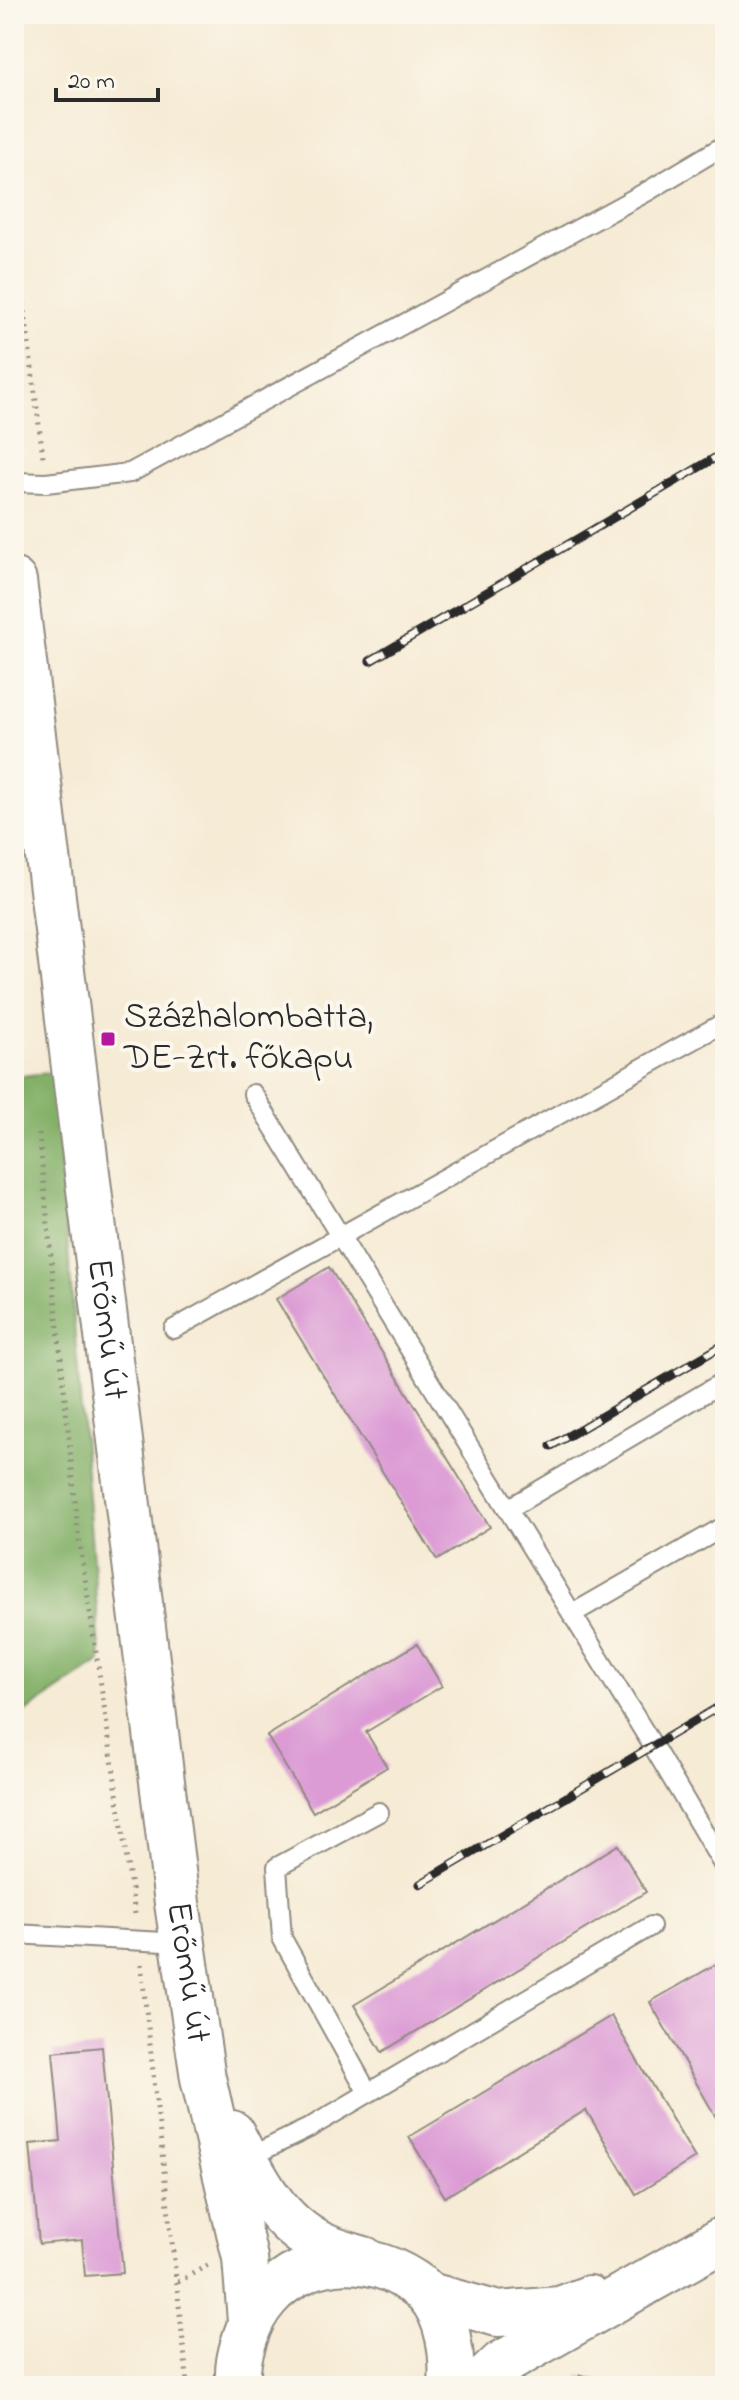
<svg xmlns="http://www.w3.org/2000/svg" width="739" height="2400" font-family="'Indie Flower',sans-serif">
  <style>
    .forest { fill: #83b068; stroke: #576e4a; stroke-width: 2 }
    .building { fill: #dc9bd5 }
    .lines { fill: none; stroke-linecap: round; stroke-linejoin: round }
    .service-casing { stroke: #908b80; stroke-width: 22 }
    .tertiary-casing { stroke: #908b80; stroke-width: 48 }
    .path { stroke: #908b80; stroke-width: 5; stroke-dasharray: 2 6; stroke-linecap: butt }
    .service { stroke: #fff; stroke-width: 18 }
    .tertiary { stroke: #fff; stroke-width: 44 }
    .rail-casing { stroke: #2b2b2b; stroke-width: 9 }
    .rail { stroke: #fbf7ec; stroke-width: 6; stroke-dasharray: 18; stroke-linecap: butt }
    .poi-dot { fill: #b5179e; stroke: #fbf7ec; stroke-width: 3 }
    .labels { text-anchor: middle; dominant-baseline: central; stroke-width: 8; stroke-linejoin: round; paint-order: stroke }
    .poi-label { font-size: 36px; fill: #2b2b2b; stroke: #fbf7ec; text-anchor: start }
    .street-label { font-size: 36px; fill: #2b2b2b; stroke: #fbf7ec }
  </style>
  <rect width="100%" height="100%" fill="#fbf7ec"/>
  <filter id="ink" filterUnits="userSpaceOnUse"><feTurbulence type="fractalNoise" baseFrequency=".0125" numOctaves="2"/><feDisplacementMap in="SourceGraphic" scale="16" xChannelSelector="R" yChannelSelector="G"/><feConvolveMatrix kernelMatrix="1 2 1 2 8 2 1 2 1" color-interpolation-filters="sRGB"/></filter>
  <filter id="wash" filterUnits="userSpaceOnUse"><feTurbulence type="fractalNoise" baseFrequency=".006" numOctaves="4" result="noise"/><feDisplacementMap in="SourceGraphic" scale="32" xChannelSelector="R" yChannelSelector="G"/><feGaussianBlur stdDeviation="1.8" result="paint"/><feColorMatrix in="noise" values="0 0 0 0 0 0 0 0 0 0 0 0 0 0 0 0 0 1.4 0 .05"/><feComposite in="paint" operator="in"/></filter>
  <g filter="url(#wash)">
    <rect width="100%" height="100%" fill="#f6ebd5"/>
    <!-- forest -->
    <path class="forest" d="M54,1072l47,589 -87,59v-643z"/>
    <g id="blocks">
      <!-- building -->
      <path class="building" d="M329,1267l161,260 -53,33 -161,-261z
        M417,1644l25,42 -76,46 21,35 -74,45 -46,-76z
        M618,1845l28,47 -264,160 -28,-47z
        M725,1959v174l-75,-131z
        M611,2016l84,142 -59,36 -50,-84 -141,87 -36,-60z
        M102,2047l21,226 -38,3 -3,-36 -43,4 -9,-100 31,-3 -8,-89z
        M580,2375l37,10v1h-40z"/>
    </g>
  </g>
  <g filter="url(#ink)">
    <use href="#blocks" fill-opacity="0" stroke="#908b80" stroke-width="2"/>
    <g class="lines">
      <!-- service casing -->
      <g class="service-casing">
        <path id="service" d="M14,482l32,1 84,-10 518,-282 77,-46
          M253,1094l400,652 72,122
          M174,1329l551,-307
          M508,1509l217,-128
          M572,1614l153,-88
          M14,1934l169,9
          M368,2093l-86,-155 -5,-71 102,-55
          M245,2159l64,-31 342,-202"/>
      </g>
      <!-- tertiary casing -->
      <g class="tertiary-casing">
        <g id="tertiary">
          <path id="s1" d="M14,581l163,1322 26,175 42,180 5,63"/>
          <path d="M232,2133c22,43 43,89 90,112 13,6 28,10 42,14"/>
          <path d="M429,2295l69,19 62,-5 29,-11"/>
          <path d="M239,2386c-3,-17 1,-32 6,-48 18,-62 87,-93 146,-68 13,6 26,13 36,23 22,24 26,63 24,93"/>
          <path d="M478,2386l23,-22 224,-126"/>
        </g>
      </g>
      <!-- path -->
      <path class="path" d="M14,224l29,233
        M39,1134l39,397 57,383
        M141,1964l47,422
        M178,2282l30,-17"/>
      <!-- service -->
      <use href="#service" class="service"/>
      <!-- tertiary -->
      <use href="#tertiary" class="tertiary"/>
      <!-- rail casing -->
      <g class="rail-casing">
        <path id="rail" d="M370,661l355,-209
          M551,1446l174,-102
          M420,1884l305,-181"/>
      </g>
      <!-- rail -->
      <use href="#rail" class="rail"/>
    </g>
  </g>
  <!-- markers -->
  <rect class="poi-dot" x="100" y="1031" width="16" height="16" rx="4"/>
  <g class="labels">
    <!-- poi labels -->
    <g class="poi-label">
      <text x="124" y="1018">Százhalombatta,<tspan x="124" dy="41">DE-Zrt. főkapu</tspan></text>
    </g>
    <!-- street labels -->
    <g class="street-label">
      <text stroke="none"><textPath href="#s1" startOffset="754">Erőmű út</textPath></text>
      <text stroke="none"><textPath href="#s1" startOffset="1402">Erőmű út</textPath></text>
    </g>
  </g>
  <!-- margin -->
  <rect width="739" height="2400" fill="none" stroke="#fbf7ec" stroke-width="48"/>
  <!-- scale -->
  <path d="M56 88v12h102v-12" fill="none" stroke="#2b2b2b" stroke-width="4"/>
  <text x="68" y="88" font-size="24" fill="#2b2b2b" stroke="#fbf7ec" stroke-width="6" paint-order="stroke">20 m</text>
</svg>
